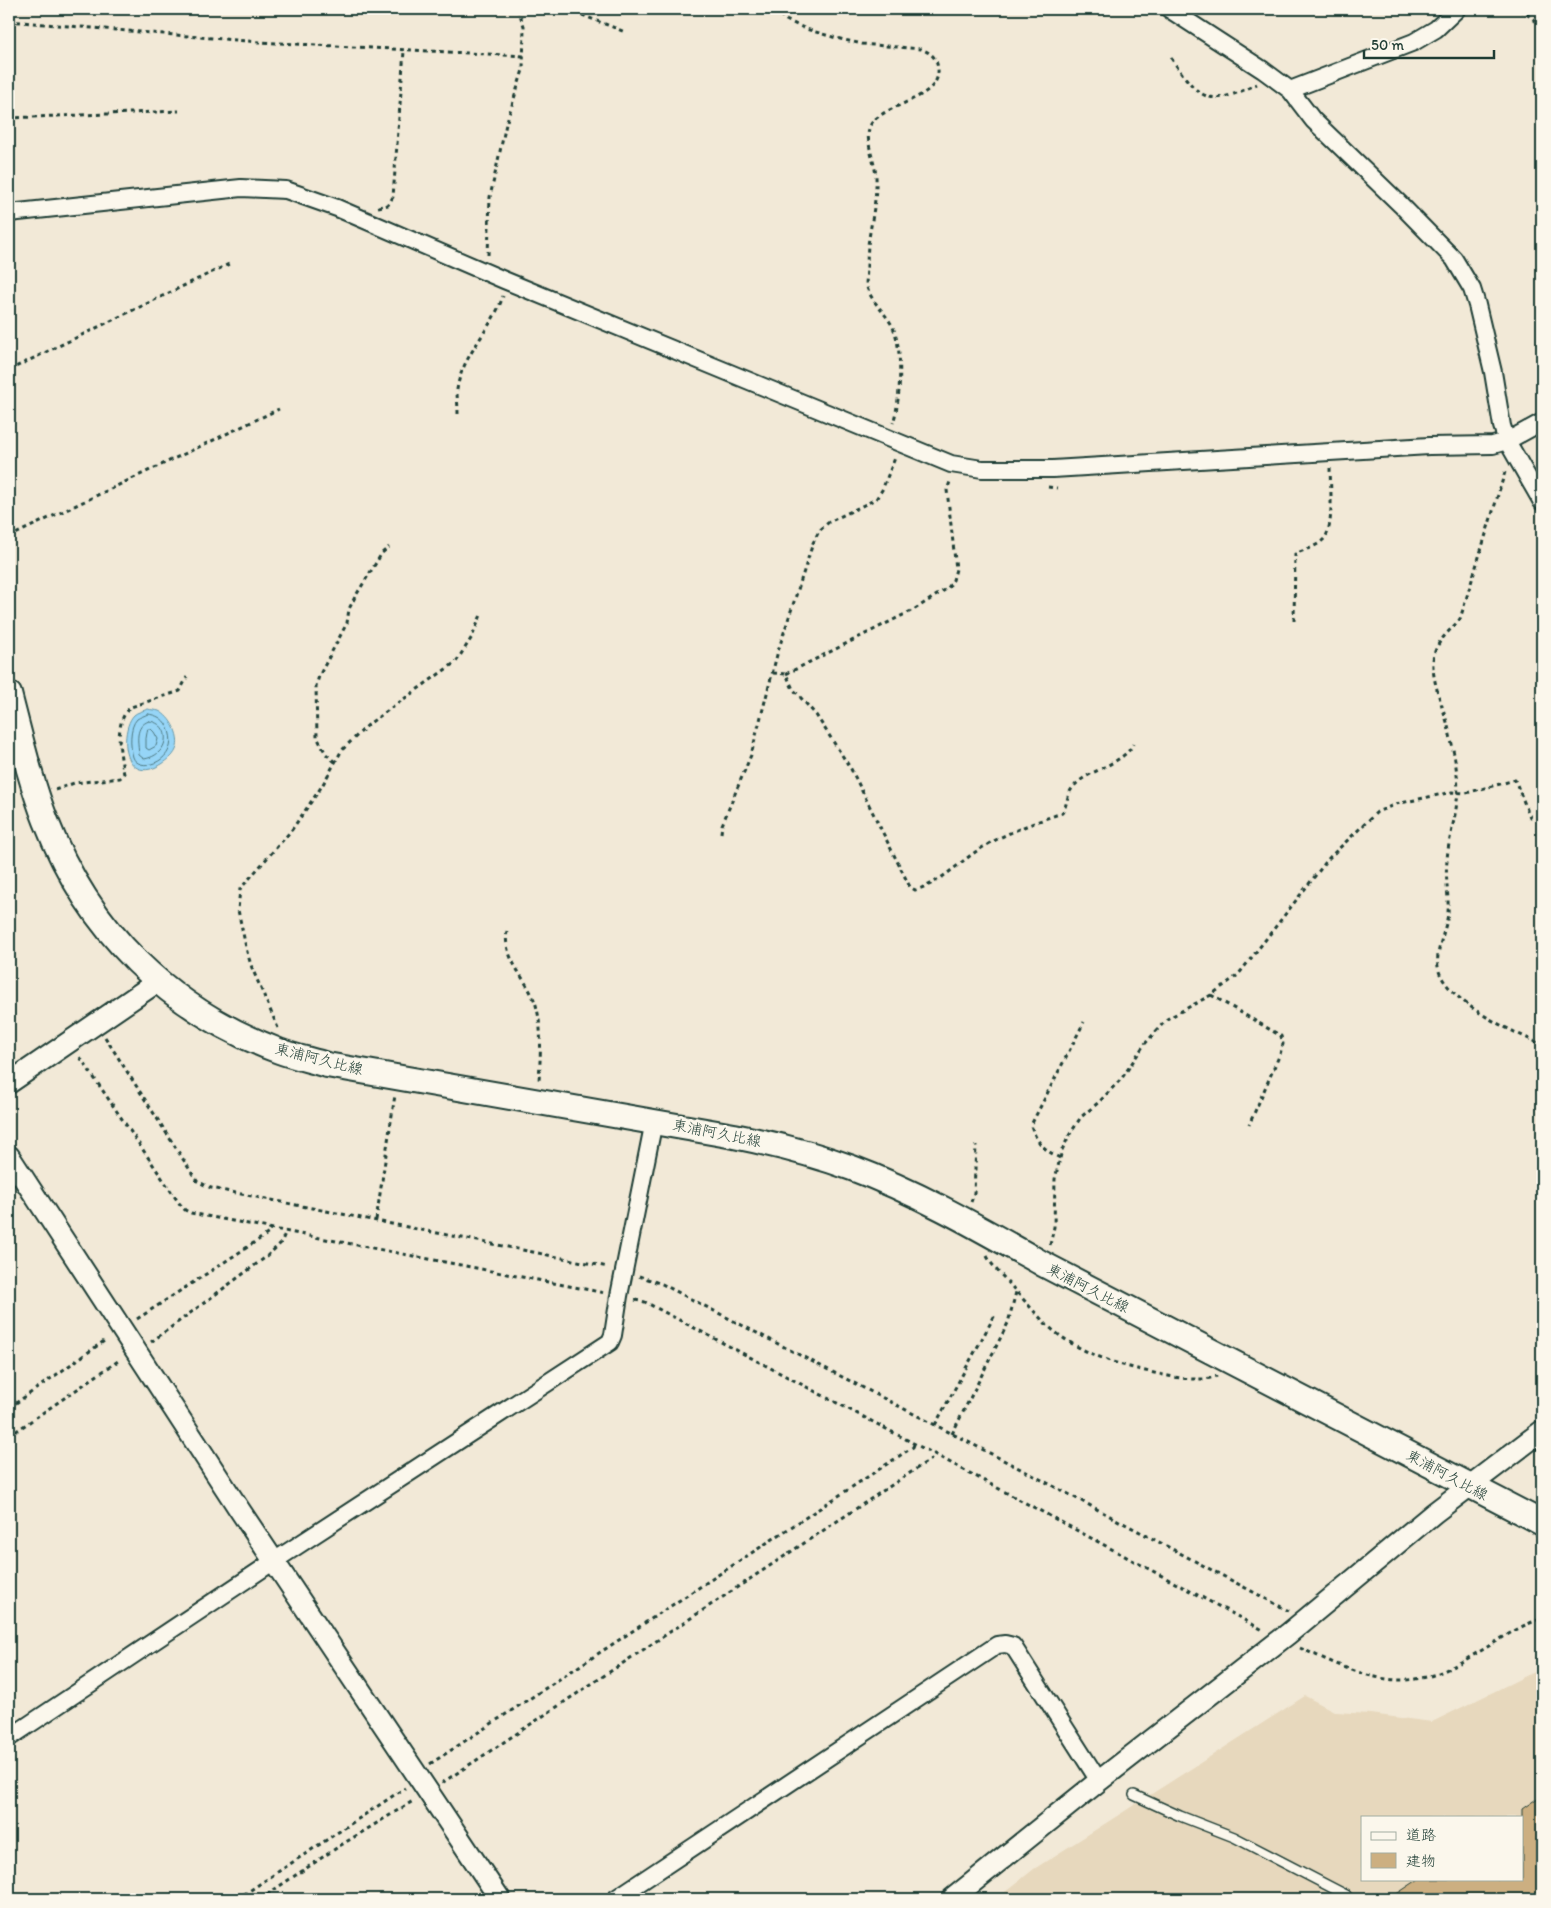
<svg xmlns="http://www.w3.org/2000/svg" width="1551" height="1908" font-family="Itim,'Klee One',sans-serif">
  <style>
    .built { fill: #e7d8bd; fill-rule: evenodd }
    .water { fill: #96d5f7; stroke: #6698a9 }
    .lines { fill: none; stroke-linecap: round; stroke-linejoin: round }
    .shore { stroke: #4f7a82; stroke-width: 1 }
    .building { fill: #ccaf81; stroke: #1f3d34 }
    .service-casing { stroke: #1f3d34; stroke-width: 12 }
    .minor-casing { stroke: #1f3d34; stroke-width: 20 }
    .tertiary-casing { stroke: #1f3d34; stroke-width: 24 }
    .secondary-casing { stroke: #1f3d34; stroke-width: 28 }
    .path { stroke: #1f3d34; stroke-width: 3; stroke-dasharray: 4 4; stroke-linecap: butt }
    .service { stroke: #fbf7ec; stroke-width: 9 }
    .minor { stroke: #fbf7ec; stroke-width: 16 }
    .tertiary { stroke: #fbf7ec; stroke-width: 20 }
    .secondary { stroke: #fbf7ec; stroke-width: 24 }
    .labels { text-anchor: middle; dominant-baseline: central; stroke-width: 5; stroke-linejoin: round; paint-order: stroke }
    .street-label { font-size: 15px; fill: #1f3d34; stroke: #fbf7ec }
  </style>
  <rect width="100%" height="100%" fill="#f2e9d7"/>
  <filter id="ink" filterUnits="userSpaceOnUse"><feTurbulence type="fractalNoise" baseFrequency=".02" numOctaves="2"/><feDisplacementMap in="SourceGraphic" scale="10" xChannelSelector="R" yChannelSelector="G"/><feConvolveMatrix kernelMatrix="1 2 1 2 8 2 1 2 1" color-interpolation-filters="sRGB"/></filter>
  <g filter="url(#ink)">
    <!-- built -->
    <path class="built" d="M1542,1668v231h-546l38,-30 271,-173 31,16 34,2 62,8zM1362,1817h160v62h-160z"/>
    <!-- water -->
    <path class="water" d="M148,709c3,1 8,1 11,2 12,6 21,24 18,36 -2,8 -9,13 -15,17 -40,24 -43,-34 -28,-49 3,-3 9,-4 14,-6z"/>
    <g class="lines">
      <!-- shore -->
      <path class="shore" d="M148,714c8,1 15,4 19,12 17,34 -28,49 -34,31 -3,-10 -4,-30 4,-38 3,-2 7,-3 11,-5z
        M149,721c23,2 22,34 -5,38l-5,-4c-1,-13 -5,-29 10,-34z
        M148,729h3l3,3 4,7 -2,7 -7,4 -3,-2v-9z"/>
    </g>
    <!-- building -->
    <path class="building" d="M1542,1795v104h-153l30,-20h103v-70z"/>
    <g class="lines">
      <!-- service casing -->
      <g class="service-casing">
        <path id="service" d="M1134,1795l46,21 54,21 112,58 3,4"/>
      </g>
      <!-- minor casing -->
      <g class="minor-casing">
        <path id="minor" d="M1169,9l94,61 27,20 23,30 88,85 53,54 18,30 5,16 16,67 9,54 5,15 35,61
          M1290,90l124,-48 22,-13 21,-20
          M9,213l232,-25 45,2 51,18 167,72 447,184 31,5h71l376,-23 64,-1 14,-4 35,-19
          M9,1738l265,-177 336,-219 3,-7 6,-39 35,-175
          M615,1899l382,-254 8,-1 8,2 86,135"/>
      </g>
      <!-- tertiary casing -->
      <g class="tertiary-casing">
        <path id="tertiary" d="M9,1083l148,-101
          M9,1156l230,353 261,390
          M952,1899l147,-118 189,-147 146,-121 108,-82"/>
      </g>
      <!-- secondary casing -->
      <g class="secondary-casing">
        <path id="secondary" d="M9,694c11,42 21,86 37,127 43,110 123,189 233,230 16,6 32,9 48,14l407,71c40,8 80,18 118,32 67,25 129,61 191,96l499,259"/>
      </g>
      <!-- path -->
      <path class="path" d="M567,9l58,23
        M774,9l12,11 20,9 30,9 26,6 59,5c8,3 13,6 16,15 10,35 -51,38 -66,60 -8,12 4,38 5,52 1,23 -5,47 -8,69 -1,13 -1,26 -2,39 4,16 15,24 24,38 14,20 11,78 3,101
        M1520,9l22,17
        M9,21l250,21 265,14
        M1171,58c30,43 37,50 86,26
        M9,118l170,-7
        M378,207l10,-2 5,-8 11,-146
        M488,255l2,-58 16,-73 17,-54 1,-44 -6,-17
        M9,370l220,-106
        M458,414c0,-8 -1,-16 -1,-24 4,-34 36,-62 46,-94
        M1505,472l-45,147c-8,10 -19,18 -24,30 -10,20 7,56 12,77 5,23 12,51 9,75 -2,20 -9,39 -10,60 -2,17 2,35 1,52 -2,20 -17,44 -7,63 15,29 66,53 95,66l6,6
        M1048,487l9,1
        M9,537l270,-128
        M1294,621l1,-67c8,-4 21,-7 28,-14 12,-10 7,-58 7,-73
        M773,673l13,1 7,15 23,26 35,54 59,118 5,3c24,-6 42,-26 62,-39 26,-17 55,-28 85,-38 6,-8 4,-20 13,-28 14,-15 50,-22 58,-41
        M786,674l129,-65 33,-21 5,-8 3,-11 -9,-79 4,-11
        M335,762l-9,-8 -9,-17 -1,-51 3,-10 28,-53 2,-14 6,-12 27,-44 7,-6
        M55,790l19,-7 46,-5 4,-4c-4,-19 -11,-53 7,-67l49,-16 7,-14
        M721,833l1,-8 29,-70 27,-104 35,-108 6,-12 10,-9 47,-23 6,-9 13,-32
        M507,931c-5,28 21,48 29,74 7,25 4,52 3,77
        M1211,995l70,41 2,8 -3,10 -31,71
        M278,1028l-26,-60 -5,-16 -9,-42 2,-21 51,-58 31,-45 20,-36 28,-27 86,-61 16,-25 9,-22
        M105,1037l92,144 14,7 397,79
        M80,1057l99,146 6,7 6,3 414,80
        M1060,1158c-16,-8 -24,-16 -29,-33l53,-103
        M971,1202l3,-9 2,-48
        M376,1220l19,-125
        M1050,1245l4,-18 1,-48 7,-29 8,-16 11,-17 18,-15 23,-24 22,-33 23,-26 44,-24 27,-20 91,-117 48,-46 19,-8 56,-12 14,1 49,-13 17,42
        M987,1256c6,12 18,22 26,32 11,12 22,25 34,37 31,29 76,42 117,50 13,3 40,7 53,1
        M639,1276l23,8 378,195 249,132
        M635,1300l10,2 289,152
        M137,1319l132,-86 1,-5
        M151,1342l115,-85 15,-14 5,-12
        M9,1408l98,-69
        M935,1425l61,-112
        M952,1434l56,-111 8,-31
        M9,1436l112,-77
        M1300,1648c37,16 79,39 121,30 23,-4 43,-18 63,-29 17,-10 40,-26 58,-30
        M430,1764l483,-317 2,-5
        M442,1783l489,-324 3,-5 329,176
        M237,1899l168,-111
        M260,1899l81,-54 72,-44"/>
      <!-- service -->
      <use href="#service" class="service"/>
      <!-- minor -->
      <use href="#minor" class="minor"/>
      <!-- tertiary -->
      <use href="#tertiary" class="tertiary"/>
      <!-- secondary -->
      <use href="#secondary" class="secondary"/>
    </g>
  </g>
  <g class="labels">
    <!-- street labels -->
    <g class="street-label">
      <text transform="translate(319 1059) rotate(14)">東浦阿久比線</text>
      <text transform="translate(717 1133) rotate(11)">東浦阿久比線</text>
      <text transform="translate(1088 1288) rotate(27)">東浦阿久比線</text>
      <text transform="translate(1447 1475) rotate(28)">東浦阿久比線</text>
    </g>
  </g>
  <!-- margin -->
  <rect width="1551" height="1908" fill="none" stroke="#fbf7ec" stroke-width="30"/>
  <rect x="15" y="15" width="1521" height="1878" fill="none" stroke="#1f3d34" stroke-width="2" filter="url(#ink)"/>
  <!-- legend -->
  <rect x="1361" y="1816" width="162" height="65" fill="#fbf7ec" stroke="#a3ada2"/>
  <rect x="1371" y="1832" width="25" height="8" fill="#fbf7ec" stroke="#a3ada2"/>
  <text x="1406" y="1840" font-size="15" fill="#1f3d34">道路</text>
  <rect x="1371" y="1853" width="25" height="15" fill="#ccaf81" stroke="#a3ada2"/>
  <text x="1406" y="1866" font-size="15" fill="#1f3d34">建物</text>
  <!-- scale -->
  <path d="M1364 50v8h130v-8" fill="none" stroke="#1f3d34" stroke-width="2.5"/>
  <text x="1371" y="50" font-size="15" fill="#1f3d34" stroke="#fbf7ec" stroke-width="4" paint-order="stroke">50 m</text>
</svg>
